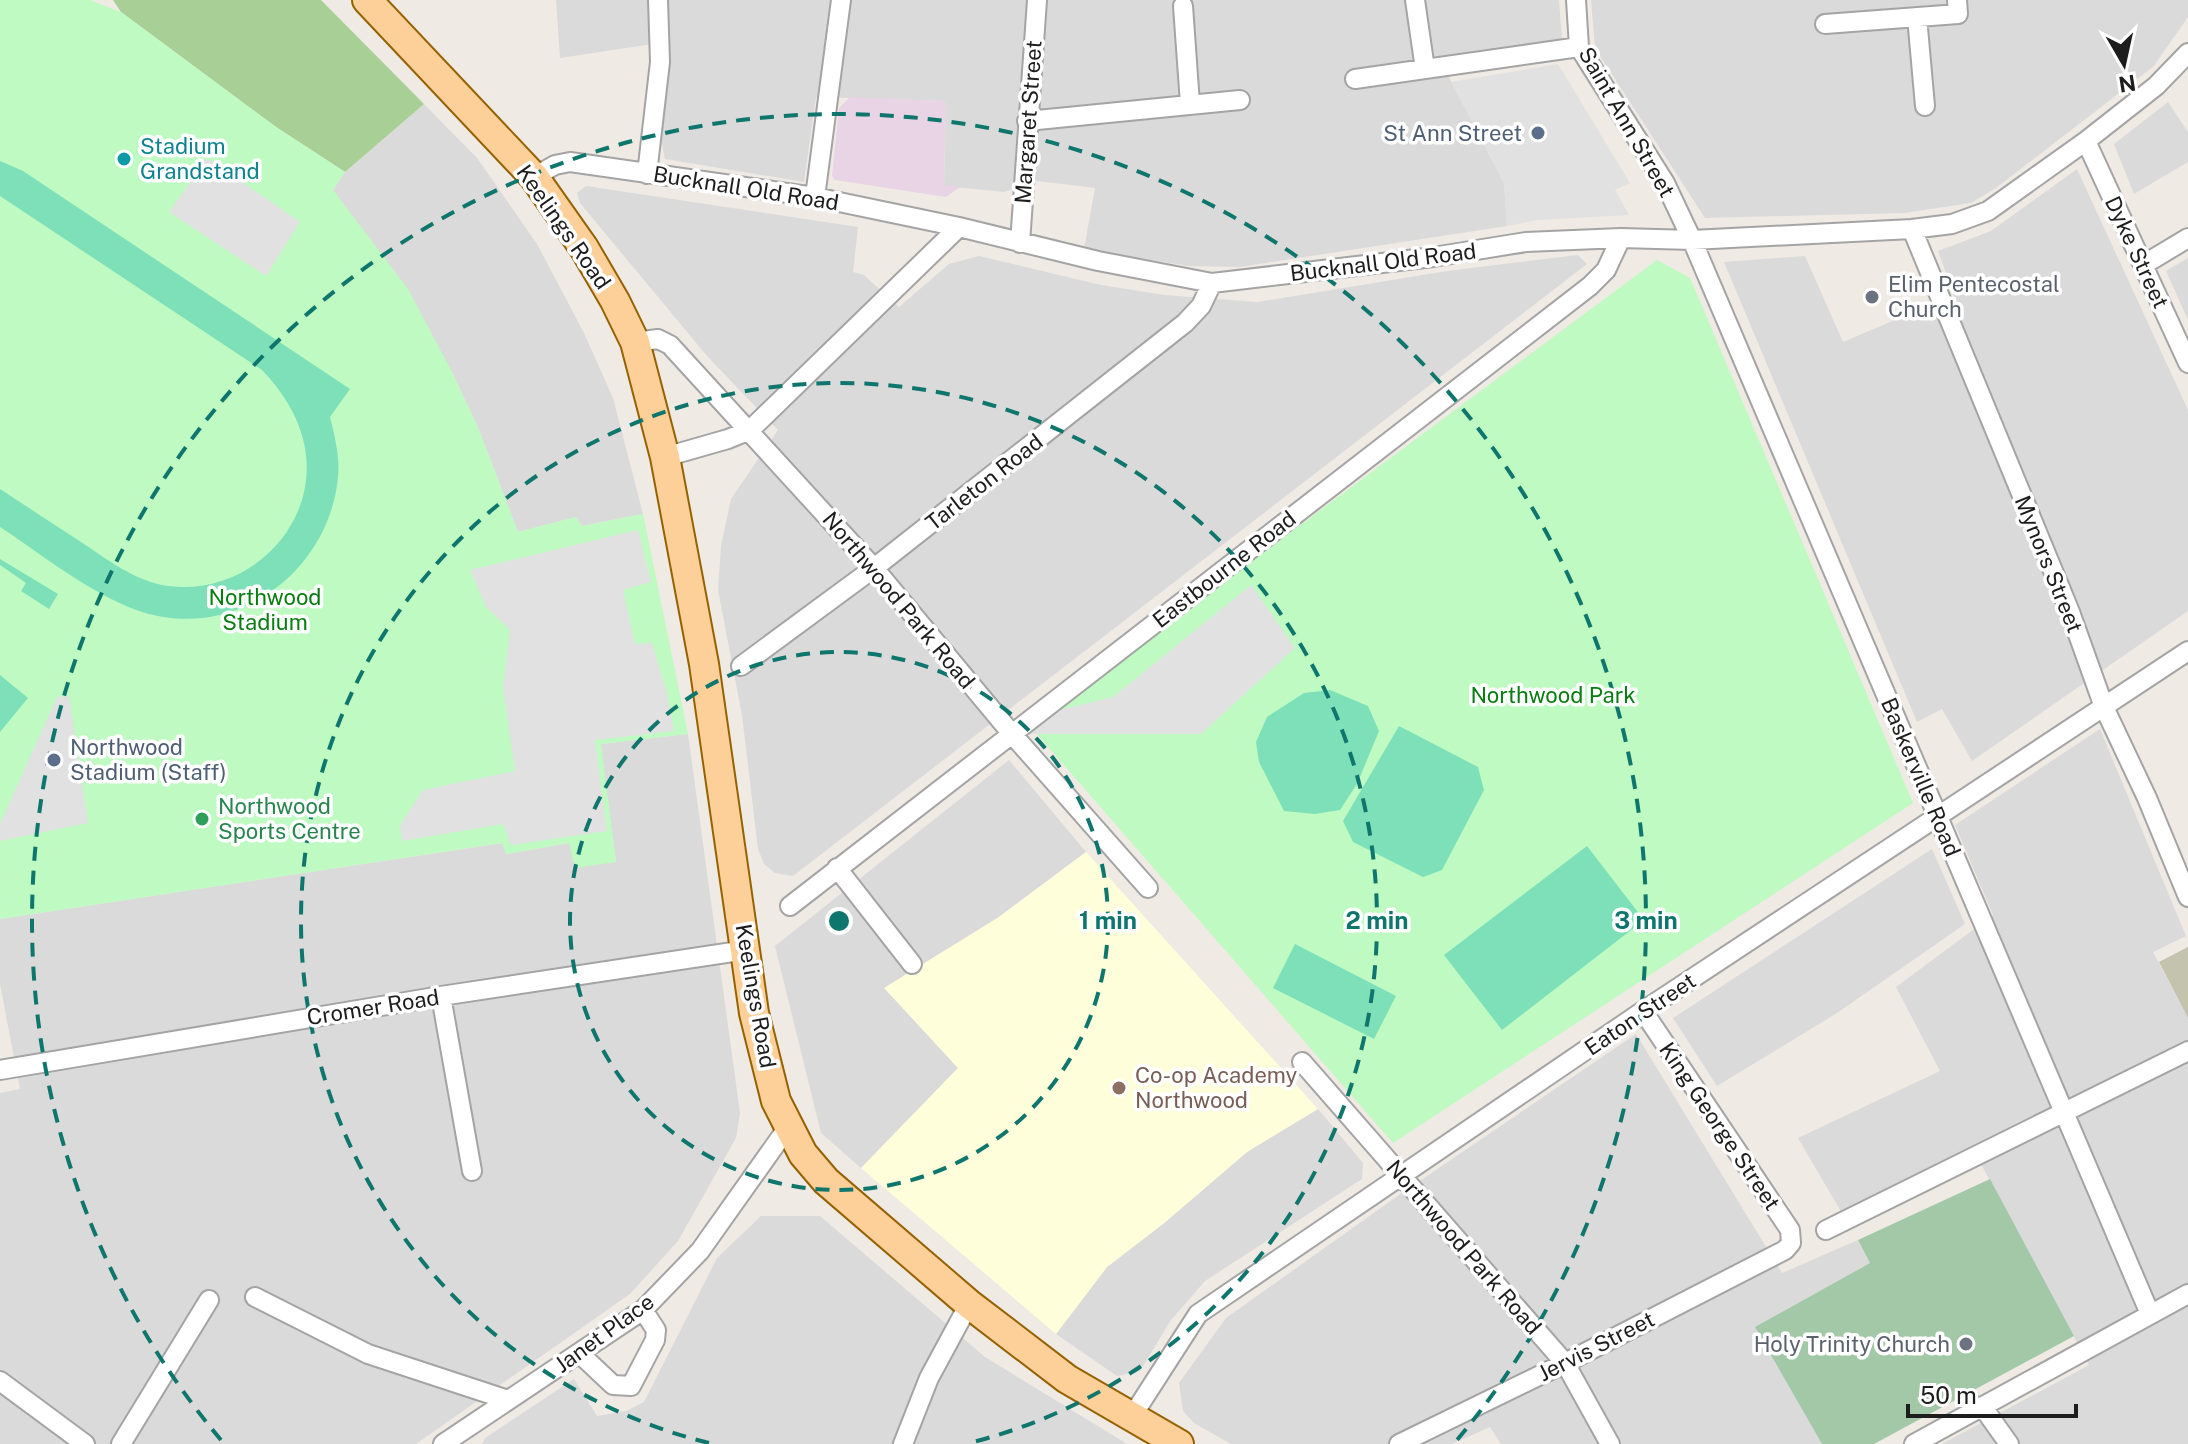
<svg xmlns="http://www.w3.org/2000/svg" width="2188" height="1444" font-family="'Public Sans',sans-serif">
  <style>
    .residential { fill: #dbdada }
    .industrial { fill: #e8d4e5 }
    .education { fill: #fffedb }
    .construction { fill: #c3c3ae }
    .forest { fill: #a8cf96 }
    .cemetery { fill: #a3c8a8 }
    .park { fill: #befac2 }
    .pitch { fill: #7ee0b9 }
    .parking { fill: #e1e1e1 }
    .lines { fill: none; stroke-linecap: round; stroke-linejoin: round }
    .minor-casing { stroke: #a4a4a4; stroke-width: 22 }
    .primary-casing { stroke: #966200; stroke-width: 32 }
    .minor { stroke: #fff; stroke-width: 18 }
    .primary { stroke: #fed099; stroke-width: 28 }
    .ring { fill: none; stroke: #0f766e; stroke-width: 4; stroke-dasharray: 14 10 }
    .service-dot { fill: #5c6f8a; stroke: #fff; stroke-width: 3 }
    .culture-dot { fill: #0f9aa8; stroke: #fff; stroke-width: 3 }
    .worship-dot { fill: #6b7280; stroke: #fff; stroke-width: 3 }
    .leisure-dot { fill: #2e9e5b; stroke: #fff; stroke-width: 3 }
    .education-dot { fill: #8d6e63; stroke: #fff; stroke-width: 3 }
    .labels { text-anchor: middle; dominant-baseline: central; stroke-width: 7; stroke-linejoin: round; paint-order: stroke }
    .street-label { font-size: 22px; fill: #1d1d1d; stroke: #fff }
    .service-label { font-size: 22px; fill: #4e5e75; stroke: #fff; text-anchor: end }
    .culture-label { font-size: 22px; fill: #0d838f; stroke: #fff; text-anchor: start }
    .worship-label { font-size: 22px; fill: #5b616d; stroke: #fff; text-anchor: start }
    .park-label { font-size: 22px; fill: #097d11; stroke: #fff }
    .leisure-label { font-size: 22px; fill: #27864d; stroke: #fff; text-anchor: start }
    .education-label { font-size: 22px; fill: #785e54; stroke: #fff; text-anchor: start }
    .centre { fill: #0f766e; stroke: #fff; stroke-width: 4 }
    .ring-label { font-size: 24px; text-anchor: middle; font-weight: bold; fill: #0f766e; stroke: #fff; stroke-width: 7; stroke-linejoin: round; paint-order: stroke }
  </style>
  <rect width="100%" height="100%" fill="#efeae3"/>
  <!-- residential -->
  <path class="residential" d="M556,0h1003l3,39 -122,21 64,123 3,43 -268,41 -51,-1 -104,-17 11,-61 -58,-7 -33,11 -60,-6 2,-85 -130,-4 -12,85 -139,-23 -6,-28 7,-89 -106,16z
    M1591,0h597v17l-35,50 -157,121 -25,15 -67,10 -199,5 -110,-170z
    M2168,102l20,30v30l-54,32 -20,-50z
    M424,104l53,54 60,86 47,89 29,65 30,116 -61,12 -6,-9 -58,15 -39,-102 -28,-60 -118,-180 12,-18z
    M2077,169l111,241v201l-216,150 -30,-52 -25,13 -193,-460 81,-6 38,86 111,-47 -16,-44 53,-20z
    M586,186l272,41 -5,45 11,3 35,32 50,-43 30,-8 122,29 64,10 92,7 190,-31 131,-16 9,9 -794,612 -18,-3 -11,-9 -6,-15 -16,-134 -24,-125 3,-44 10,-47 47,-69 -71,-74 -127,-153 -3,-10z
    M2188,258v62l-22,-49z
    M2100,729l86,207 -33,16 35,66v426h-246l147,-79 -115,-214 -131,64 -45,-77 142,-67 -44,-84 97,-72 -38,-90z
    M688,734l52,379 -4,25 -58,103 -48,53 -214,150h-416v-351l20,-4 -20,-105v-65l503,-76 3,11 63,-11 47,19 -16,-118z
    M1009,760l77,92 -87,65 -114,71 73,80 -97,100 -40,-35 -46,-187z
    M1932,849l33,75 -128,89 -120,73 -44,-68z
    M1636,1034l146,239 76,-33 12,23 -114,64 66,117h-321l-11,-17 -38,17h-221l-37,-21 -11,-12 -4,-28 47,-65 173,-123z
    M1318,1109l45,54 -1,16 -157,102 -34,39 -31,51 -23,5 -61,-42 51,-67 56,-43 84,-72z
    M761,1216h59l165,141 142,87h-645l3,-6 89,-59 23,37 29,-5 18,-9 73,-144z"/>
  <!-- industrial -->
  <path class="industrial" d="M850,97l96,4 -2,84 16,2 -14,10 -111,-17 -3,-4 7,-68z"/>
  <!-- education -->
  <path class="education" d="M1086,852l232,257 -71,43 -84,72 -56,43 -51,67 -195,-166 97,-100 -74,-80 115,-71z"/>
  <!-- construction -->
  <path class="construction" d="M2188,947v71l-29,-56z"/>
  <!-- forest -->
  <path class="forest" d="M113,0h208l103,104 -79,68 -69,-45 -155,-115z"/>
  <!-- cemetery -->
  <path class="cemetery" d="M1990,1179l84,157 -200,108h-52l-67,-117 115,-64 -12,-23z"/>
  <!-- park -->
  <path class="park" d="M0,0h90l31,12 155,115 69,45 -12,18 75,99 43,81 28,60 39,102 58,-15 6,9 61,-12 45,220 -87,10 15,118 -41,6 -6,-25 -63,11 -4,-11 -502,76z
    M1657,260l33,18 223,525 -520,340 -363,-417z"/>
  <!-- pitch -->
  <path class="pitch" d="M0,161l23,10 327,218 -20,28c5,20 10,40 8,60 -8,88 -91,157 -180,139 -53,-10 -112,-59 -158,-89v-38c27,18 54,35 81,53 27,18 54,39 87,44 80,11 154,-62 136,-143 -6,-28 -22,-52 -42,-73l-262,-174z
    M0,559l58,35 -9,15 -28,-18 5,-8 -26,-18z
    M0,675l28,23 -28,34z
    M1330,690l38,16 11,25 -22,53 -17,26 -25,4 -31,-3 -25,-49 -3,-20 11,-25 37,-24z
    M1399,726l79,41 6,23 -42,80 -19,7 -70,-35 -10,-21z
    M1587,846l57,74 -142,110 -58,-75z
    M1295,944l101,52 -22,43 -101,-51z"/>
  <!-- parking -->
  <path class="parking" d="M1558,64l72,119 -15,7 14,25 -92,5 -30,6 -3,-43 -53,-101z
    M207,158l93,64 -34,54 -97,-64z
    M638,530l13,52 -28,8 12,54 17,-1 15,50 7,38 -79,9 12,91 -96,14 -8,-21 -101,17 -2,-16 23,-35 92,-19 -12,-83 7,-58 -24,-23 -16,-37z
    M1251,585l44,63 -94,86h-189l23,-18 78,-19z
    M69,696l19,127 -88,18v-17l57,-127z"/>
  <g class="lines">
    <!-- minor casing -->
    <g class="minor-casing">
      <path id="minor" d="M1415,0l10,69
        M1576,0l3,47 86,136 27,57 458,1074
        M1183,6l7,98
        M1917,17l8,89
        M1825,24l133,-10 -1,-14
        M1355,79l224,-32
        M1027,121l213,-21
        M2086,141l102,222
        M647,174l13,-112 -2,-62
        M534,177l21,-12 15,-3 245,35 144,30 139,34 114,22 221,-26 93,-15 95,-4 71,2 220,-11 40,-5 36,-13 98,-70 70,-55 32,-33
        M815,197l26,-197
        M1912,229l158,383 34,95 43,91 41,99
        M1020,243l17,-243
        M2143,265l45,-27
        M635,342l23,-3 12,6 204,223 138,166 136,154
        M665,457l63,-18 22,-9 209,-203
        M741,666l133,-98 311,-245 16,-17 11,-23
        M837,868l75,96
        M790,906l800,-620 16,-16 15,-32
        M441,996l31,175
        M1302,1062l263,301 45,81
        M0,1070l441,-74 305,-46
        M1826,1230l362,-179
        M255,1297l113,57 140,46
        M579,1353l34,32 18,1 24,-46 1,-10 -13,-20
        M0,1381l85,63
        M1982,1406l27,38
        M1131,1418l67,-104 445,-303 545,-360
        M121,1444l88,-144
        M443,1444l200,-134 57,-59 88,-124
        M903,1444l26,-66 40,-74
        M1399,1444l166,-81 220,-113 6,-7 -1,-13 -147,-219
        M1914,1444l274,-150"/>
    </g>
    <!-- primary casing -->
    <g class="primary-casing">
      <path id="primary" d="M367,0l167,177 50,71 31,53 20,41 30,115 39,207 50,349 22,88 27,53 23,27 143,123 98,75 112,65"/>
    </g>
    <!-- minor -->
    <use href="#minor" class="minor"/>
    <!-- primary -->
    <use href="#primary" class="primary"/>
  </g>
  <!-- distance rings -->
  <g class="ring">
    <circle cx="839" cy="921" r="269"/>
    <path d="M709 1443A538 538 0 1 1 969 1443"/>
    <path d="M221 1440A807 807 0 1 1 1457 1440"/>
  </g>
  <!-- markers -->
  <g class="service-dot">
    <circle cx="1538" cy="133" r="8"/>
    <circle cx="54" cy="760" r="8"/>
  </g>
  <circle class="culture-dot" cx="124" cy="159" r="8"/>
  <g class="worship-dot">
    <circle cx="1872" cy="297" r="8"/>
    <circle cx="1966" cy="1344" r="8"/>
  </g>
  <circle class="leisure-dot" cx="202" cy="819" r="8"/>
  <circle class="education-dot" cx="1119" cy="1088" r="8"/>
  <g class="labels">
    <!-- street labels -->
    <g class="street-label">
      <text transform="translate(1028 122) rotate(-86)">Margaret Street</text>
      <text transform="translate(1627 122) rotate(60)">Saint Ann Street</text>
      <text transform="translate(746 188) rotate(9)">Bucknall Old Road</text>
      <text transform="translate(564 227) rotate(55)">Keelings Road</text>
      <text transform="translate(2137 252) rotate(65)">Dyke Street</text>
      <text transform="translate(1383 262) rotate(-7)">Bucknall Old Road</text>
      <text transform="translate(984 482) rotate(-38)">Tarleton Road</text>
      <text transform="translate(2049 564) rotate(68)">Mynors Street</text>
      <text transform="translate(1224 569) rotate(-38)">Eastbourne Road</text>
      <text transform="translate(899 600) rotate(50)">Northwood Park Road</text>
      <text transform="translate(1921 777) rotate(67)">Baskerville Road</text>
      <text transform="translate(756 996) rotate(80)">Keelings Road</text>
      <text transform="translate(373 1007) rotate(-9)">Cromer Road</text>
      <text transform="translate(1640 1014) rotate(-34)">Eaton Street</text>
      <text transform="translate(1720 1126) rotate(56)">King George Street</text>
      <text transform="translate(1464 1247) rotate(49)">Northwood Park Road</text>
      <text transform="translate(604 1333) rotate(-36)">Janet Place</text>
      <text transform="translate(1596 1346) rotate(-27)">Jervis Street</text>
    </g>
    <!-- service labels -->
    <g class="service-label">
      <text x="1522" y="133">St Ann Street</text>
      <text x="70" y="747" text-anchor="start">Northwood<tspan x="70" dy="25">Stadium (Staff)</tspan></text>
    </g>
    <!-- culture labels -->
    <g class="culture-label">
      <text x="140" y="146">Stadium<tspan x="140" dy="25">Grandstand</tspan></text>
    </g>
    <!-- worship labels -->
    <g class="worship-label">
      <text x="1888" y="284">Elim Pentecostal<tspan x="1888" dy="25">Church</tspan></text>
      <text x="1950" y="1344" text-anchor="end">Holy Trinity Church</text>
    </g>
    <!-- park labels -->
    <g class="park-label">
      <text x="265" y="597">Northwood<tspan x="265" dy="25">Stadium</tspan></text>
      <text x="1553" y="695">Northwood Park</text>
    </g>
    <!-- leisure labels -->
    <g class="leisure-label">
      <text x="218" y="806">Northwood<tspan x="218" dy="25">Sports Centre</tspan></text>
    </g>
    <!-- education labels -->
    <g class="education-label">
      <text x="1135" y="1075">Co-op Academy<tspan x="1135" dy="25">Northwood</tspan></text>
    </g>
  </g>
  <circle cx="839" cy="921" r="12" class="centre"/>
  <g class="ring-label">
    <text x="1108" y="929">1 min</text>
    <text x="1377" y="929">2 min</text>
    <text x="1646" y="929">3 min</text>
  </g>
  <!-- north arrow -->
  <g transform="translate(2124 64) rotate(171)" stroke="#ffffff" stroke-width="6" paint-order="stroke">
  <path d="M0-6L14 30L0 20L-14 30Z" fill="#1d1d1d"/>
  <text y="-12" font-size="22" font-weight="bold" text-anchor="middle" fill="#1d1d1d">N</text>
  </g>
  <!-- scale -->
  <path d="M1908 1404v12h168v-12" fill="none" stroke="#1d1d1d" stroke-width="4"/>
  <text x="1920" y="1404" font-size="24" fill="#1d1d1d" stroke="#ffffff" stroke-width="6" paint-order="stroke">50 m</text>
</svg>
